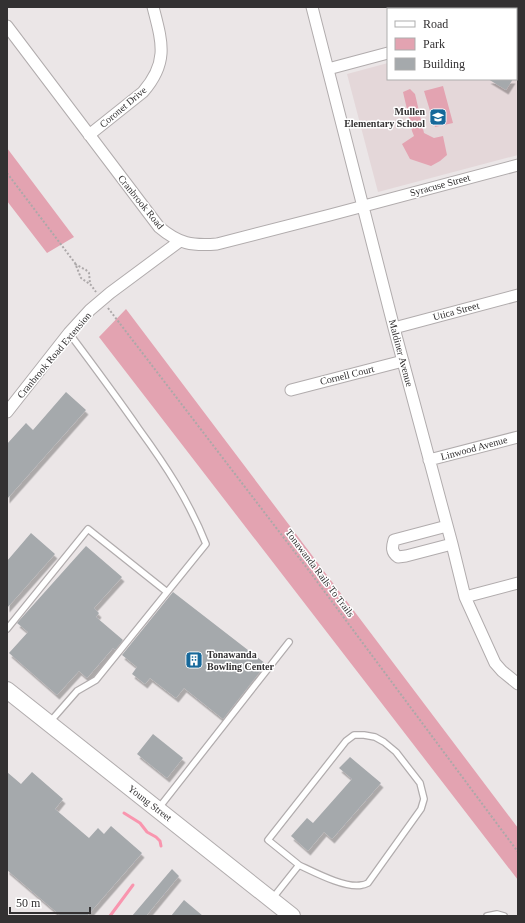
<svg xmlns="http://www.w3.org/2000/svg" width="525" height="923" font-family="'Times New Roman',serif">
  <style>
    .built { fill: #e4d7d9 }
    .green { fill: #e3a3b1 }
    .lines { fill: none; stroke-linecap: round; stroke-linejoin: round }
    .stream { stroke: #f995ae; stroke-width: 3 }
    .building { fill: #a5a9ac; filter: url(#shadow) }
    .lane-casing { stroke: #b1acad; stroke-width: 8 }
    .street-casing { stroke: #b1acad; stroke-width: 13 }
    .secondary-casing { stroke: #b1acad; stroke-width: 18 }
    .path { stroke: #aca8a9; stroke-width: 2; stroke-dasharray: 2 2; stroke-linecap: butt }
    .lane { stroke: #fff; stroke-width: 5.5 }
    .street { stroke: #fff; stroke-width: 11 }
    .secondary { stroke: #fff; stroke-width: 16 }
    .labels { text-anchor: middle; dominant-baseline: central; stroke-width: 3; stroke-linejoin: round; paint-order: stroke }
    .street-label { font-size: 10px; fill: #333132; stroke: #fff }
    .poi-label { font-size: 10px; font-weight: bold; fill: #333132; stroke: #fff; text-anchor: end }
  </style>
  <defs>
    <filter id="shadow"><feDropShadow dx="2.5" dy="4.5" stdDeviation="0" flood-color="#0004"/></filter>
  </defs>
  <rect width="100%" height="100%" fill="#ebe6e7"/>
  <!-- built -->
  <path class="built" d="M518,29v126l-140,37 -31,-118 41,-11v16h128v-49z"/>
  <!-- green -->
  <path class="green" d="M443,86l10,37 -18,4 -11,-36z
    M410,89l5,5 9,39 10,5 9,-2 4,19 -7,6 -9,5 -21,-7 -8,-15 12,-8 -2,-5 -9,-39z
    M7,148l67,89 -27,16 -40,-52z
    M126,309l392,519v52l-419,-543z"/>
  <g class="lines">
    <!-- stream -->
    <path class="stream" d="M124,813l16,10 7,9 9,5 4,4 1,5
      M110,916l23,-31"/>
  </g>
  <!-- building -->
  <path class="building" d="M488,79h25l-7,11z
    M66,392l20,18 -79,89v-55l19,-21 7,7z
    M31,533l24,21 -48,54v-47z
    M86,546l36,31 -28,31 5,5 -3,4 27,23 -8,10 -2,-2 -26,30 -8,-7 -22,24 -48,-42 19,-21 -11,-9z
    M173,592l93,72 -43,55 -39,-31 -8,10 -26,-20 -5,6 -13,-10 5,-7 -15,-12z
    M153,734l30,24 -16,20 -30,-24z
    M350,757l31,26 -49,56 -8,-7 -16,19 -17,-15 16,-18 6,5 39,-44 -13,-11z
    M7,772l14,12 11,-12 31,27 -8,10 34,29 9,-10 6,6 7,-8 31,27 -55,63h-26l-54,-46z
    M172,869l7,7 -33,40h-14z
    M184,900l19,16h-32z"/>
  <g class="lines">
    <!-- lane casing -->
    <g class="lane-casing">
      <path id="lane" d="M7,629l81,-100 79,63
        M49,723l28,-32 19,-11 110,-136c-17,-43 -40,-78 -67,-115 -23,-33 -46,-64 -70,-96
        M158,809l131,-167
        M272,899l27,-34 -31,-25 78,-99 8,-6h10l11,2 9,5 12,10 24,31 4,16 -3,10 -53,74c-2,1 -4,2 -6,2 -16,4 -48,-13 -63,-20
        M487,916l10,-2 7,2"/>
    </g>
    <!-- street casing -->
    <g class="street-casing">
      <path id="street" d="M312,7l82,321 58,216 13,53 30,66 7,8 16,13
        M516,20l2,-1
        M7,26l152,201c20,17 33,19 58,17l113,-29 188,-50
        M328,69l60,-16
        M89,135l54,-43c26,-30 19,-50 10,-85
        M394,328l124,-33
        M291,390l112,-29
        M7,412l62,-79 21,-23 20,-17 70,-52
        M429,460l89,-23
        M447,526l-53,14c-2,7 -3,12 4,17l8,-1 46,-12
        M465,597l53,-14"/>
    </g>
    <!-- secondary casing -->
    <g class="secondary-casing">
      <path id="secondary" d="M7,690l285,226"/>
    </g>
    <!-- path -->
    <path class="path" d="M7,173l68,90 6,15 10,7 5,7
      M75,264l11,6 3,3 1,11
      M108,308l202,264 208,280"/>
    <!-- lane -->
    <use href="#lane" class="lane"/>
    <!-- street -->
    <use href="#street" class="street"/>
    <!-- secondary -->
    <use href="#secondary" class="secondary"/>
  </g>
  <!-- icons -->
  <defs>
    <g id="school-square" transform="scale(0.9)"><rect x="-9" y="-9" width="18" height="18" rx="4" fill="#16689a" stroke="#fff"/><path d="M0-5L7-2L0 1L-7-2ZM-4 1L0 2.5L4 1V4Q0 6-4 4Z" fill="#fff"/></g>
    <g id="building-square" transform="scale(0.9)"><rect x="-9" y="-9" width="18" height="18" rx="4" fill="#16689a" stroke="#fff"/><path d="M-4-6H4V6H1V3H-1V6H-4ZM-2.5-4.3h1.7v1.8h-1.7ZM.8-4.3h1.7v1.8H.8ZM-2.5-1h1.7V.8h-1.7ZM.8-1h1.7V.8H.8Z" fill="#fff"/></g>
  </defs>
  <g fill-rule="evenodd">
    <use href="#school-square" x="438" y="117"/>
    <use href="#building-square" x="194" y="660"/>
  </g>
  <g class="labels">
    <!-- street labels -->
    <g class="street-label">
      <text transform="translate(123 107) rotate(-40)">Coronet Drive</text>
      <text transform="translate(440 185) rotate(-15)">Syracuse Street</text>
      <text transform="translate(141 202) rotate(51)">Cranbrook Road</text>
      <text transform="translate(456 311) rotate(-15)">Utica Street</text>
      <text transform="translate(401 353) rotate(75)">Maldiner Avenue</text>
      <text transform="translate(54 355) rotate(-50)">Cranbrook Road Extension</text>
      <text transform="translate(347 375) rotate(-14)">Cornell Court</text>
      <text transform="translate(474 448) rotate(-15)">Linwood Avenue</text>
      <text transform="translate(320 573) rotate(53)">Tonawanda Rails To Trails</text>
      <text transform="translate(150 803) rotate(38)">Young Street</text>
    </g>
    <!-- poi labels -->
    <g class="poi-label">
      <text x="425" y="111">Mullen<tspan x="425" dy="12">Elementary School</tspan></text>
      <text x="207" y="654" text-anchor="start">Tonawanda<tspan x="207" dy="12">Bowling Center</tspan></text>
    </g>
  </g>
  <!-- border -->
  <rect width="525" height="923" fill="none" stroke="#333132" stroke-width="16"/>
  <!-- legend -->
  <rect x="387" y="8" width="130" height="72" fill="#ffffff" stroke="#adadad"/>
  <rect x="395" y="21" width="20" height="6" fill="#ffffff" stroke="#adadad"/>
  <text x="423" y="28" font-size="12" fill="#333132">Road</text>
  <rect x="395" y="38" width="20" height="12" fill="#e3a3b1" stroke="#adadad"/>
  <text x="423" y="48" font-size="12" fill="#333132">Park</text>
  <rect x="395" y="58" width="20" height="12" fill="#a5a9ac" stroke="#adadad"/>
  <text x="423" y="68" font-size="12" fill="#333132">Building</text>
  <!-- scale -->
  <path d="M10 907v6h80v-6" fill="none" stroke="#333132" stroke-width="2"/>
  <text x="16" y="907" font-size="12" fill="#333132" stroke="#ffffff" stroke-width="3" paint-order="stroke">50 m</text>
</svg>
